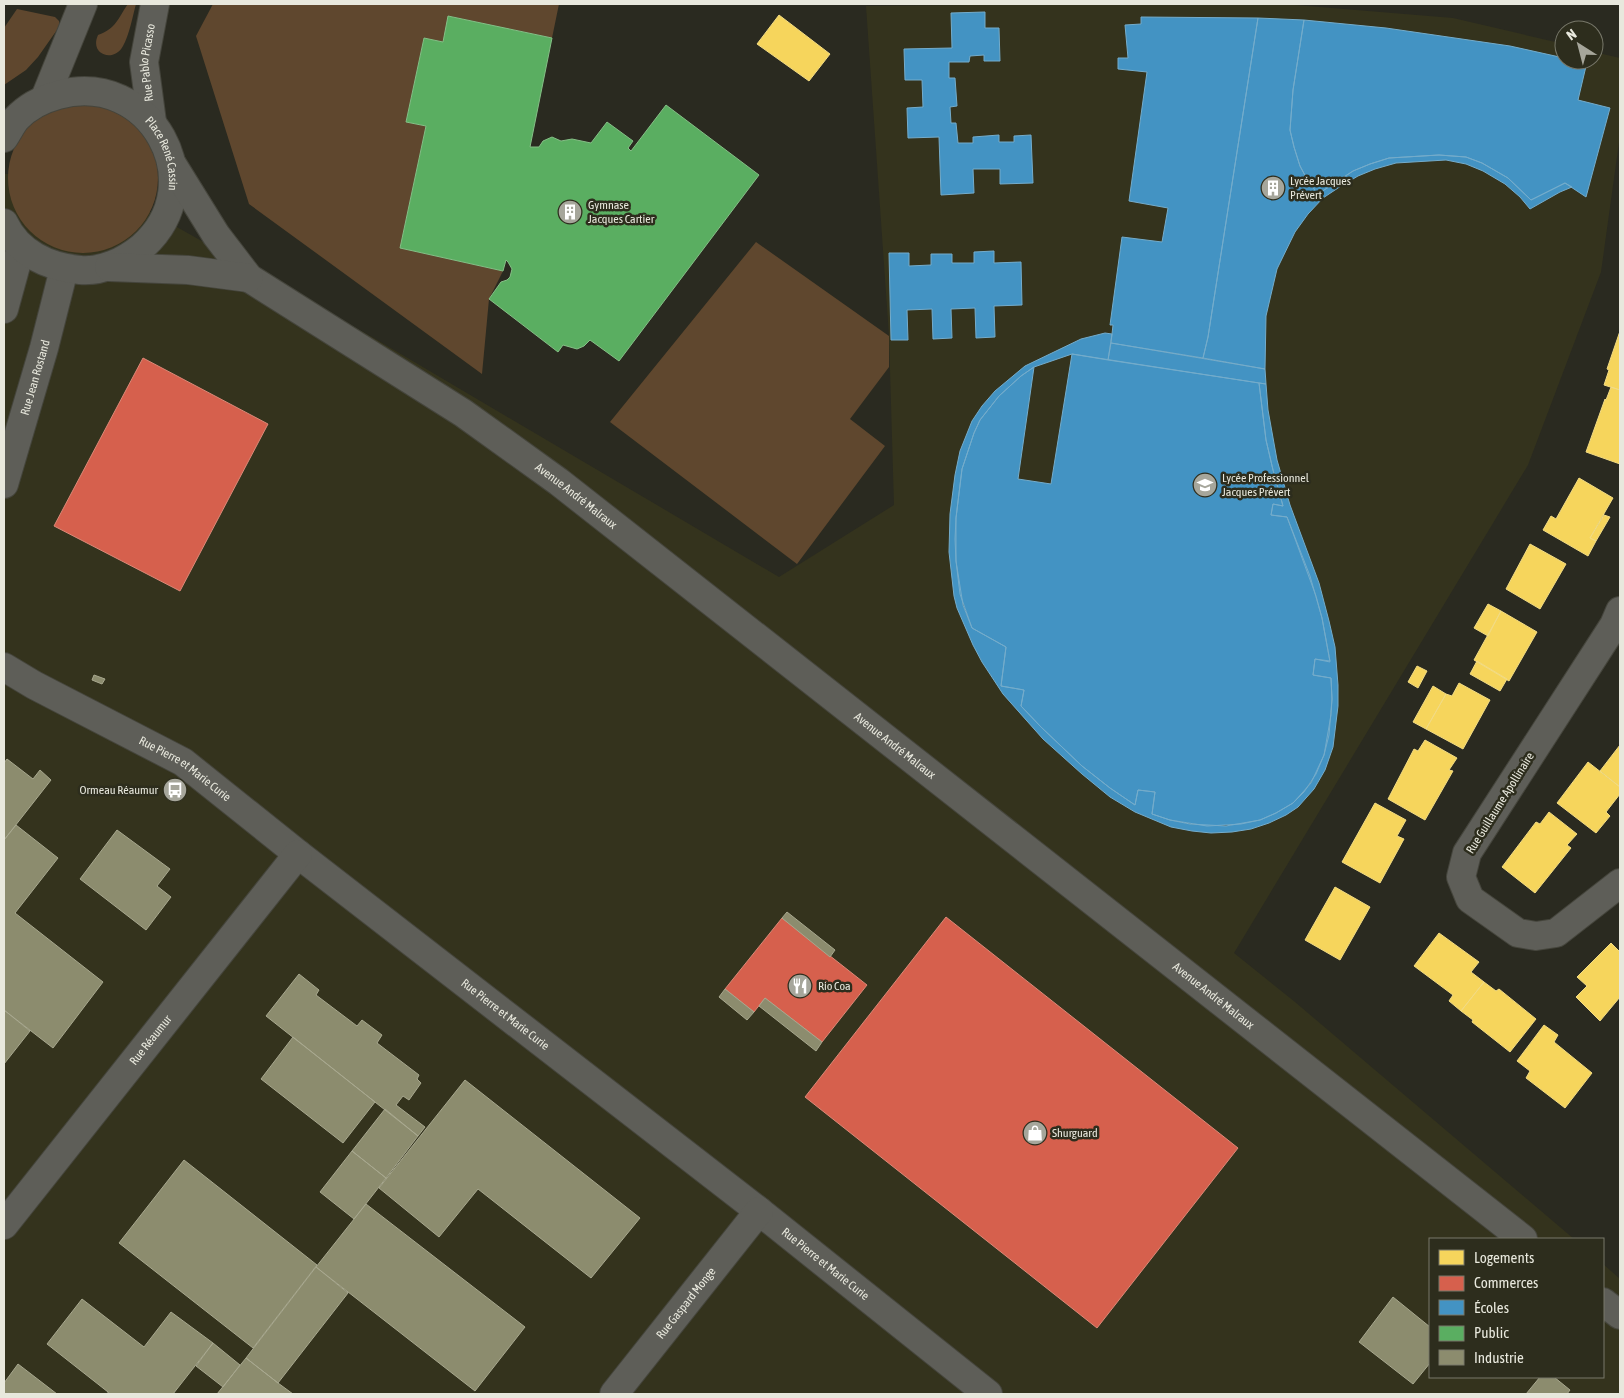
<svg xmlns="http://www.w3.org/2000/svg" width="1624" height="1398" font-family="'Asap Condensed',sans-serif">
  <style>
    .built { fill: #34331d }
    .green { fill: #5f472e }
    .homes { fill: #f6d55c; stroke: #f2db83 }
    .shops { fill: #d6604d; stroke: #db8978 }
    .schools { fill: #4393c3; stroke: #74accb }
    .public { fill: #5aae61; stroke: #85bf86 }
    .industry { fill: #8c8c6e; stroke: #a8a88f }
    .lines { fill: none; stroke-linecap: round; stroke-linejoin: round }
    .minor-casing { stroke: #45453c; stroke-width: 30 }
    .tertiary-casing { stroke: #45453c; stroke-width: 30 }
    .minor { stroke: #5e5e58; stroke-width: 28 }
    .tertiary { stroke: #5e5e58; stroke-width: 28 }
    .labels { text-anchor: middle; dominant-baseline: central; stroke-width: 5; stroke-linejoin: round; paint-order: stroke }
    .street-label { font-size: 12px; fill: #e8e8dd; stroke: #2d2d1d }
    .poi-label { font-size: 12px; fill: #e8e8dd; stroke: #2d2d1d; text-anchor: start }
  </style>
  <rect width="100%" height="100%" fill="#2a2a20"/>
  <!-- built -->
  <path class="built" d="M1066,4h217l170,14 111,26v16h30v-8l26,6v77l-19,137 -73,193 -294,488 61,49 279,237h-144v138h173v-113l17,15v115h-1616v-1220l77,-1 291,164 407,240 115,-72 -5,-169 -23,-330z"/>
  <!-- green -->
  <path class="green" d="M128,4h8c-3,11 -7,32 -13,42 -9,17 -34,9 -25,-11 18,-6 20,-17 30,-31z
    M213,4h346l-7,34 -103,-22 -6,26 -19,-4 -18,84 20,4 -26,122 103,23 -14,28 -7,75 -233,-170 -53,-168z
    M17,9l38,8 4,4v6l-21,30 -12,13 -22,15v-57z
    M8 178a75 75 0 1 1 150 0a75 75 0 1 1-150 0Z
    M756,242l133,94v31l-39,52 35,27 -88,118 -187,-142z"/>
  <!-- homes -->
  <path class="homes" d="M779,15l51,39 -21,27 -52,-37z
    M1620,331v59l-16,-5 5,-15 -2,-1z
    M1611,387l9,3v74l-34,-12 19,-53 1,1z
    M1579,478l34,20 -23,40 6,3 -8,15 -45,-26 8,-14 5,3z
    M1604,515l6,2 -14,24 -6,-3z
    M1530,544l36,20 -26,45 -34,-20z
    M1488,604l13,7 -13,25 -14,-8z
    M1501,611l36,21 -28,49 -35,-21z
    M1477,661l30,18 -7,12 -30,-17z
    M1417,666l10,5 -9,17 -10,-6z
    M1459,683l31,17 -27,49 -37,-20 20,-35 6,2z
    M1433,686l13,8 -20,35 -13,-7z
    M1425,740l32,18 -8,12 4,1 -28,49 -37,-21 26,-50 4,2z
    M1620,745v42l-20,-16z
    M1588,762l32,25v7l-14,18 4,4 -14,17 -39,-30z
    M1375,803l31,17 -9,16 7,3 -24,44 -38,-21z
    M1549,812l28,22 -10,11 4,3 -36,45 -33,-26 34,-45 4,2z
    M1335,887l35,20 -30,53 -35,-20z
    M1439,933l40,29 -8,10 13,10 -23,29 -12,-10 4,-6 -39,-29z
    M1611,943l9,9v45l-20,24 -24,-24 11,-11 -10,-9z
    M1484,982l12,9 3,-2 37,30 -26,33 -38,-30 1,-2 -12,-9z
    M1544,1025l14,10 -4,7 38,31 -27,35 -39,-30 4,-7 -13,-10z"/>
  <!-- shops -->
  <path class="shops" d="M143,358l125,66 -88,167 -126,-65z
    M946,917l292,231 -141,180 -292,-231z
    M782,918l85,67 -45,57 -57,-44 -11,14 -29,-23z"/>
  <!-- schools -->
  <path class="schools" d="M985,12v16h14l1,33h-16v-6l-14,1 -1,6h-20v16h6l2,28 -7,1 1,16h5l2,20h15v-6l26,-2v7h15v-6l17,-1 2,48 -33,1v-15h-27l1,24 -33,2 -2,-58 -31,1 -1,-30 16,-1 -1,-27h-17l-1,-31 48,-1 -1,-35z
    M1141,17l117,1 -50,319 -5,21 -92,-15 2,-18h-3l12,-88 40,5 6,-34 -39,-7 18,-129 -29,-3v-11h10l-3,-33 16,-1z
    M1258,18l46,2 -11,70 -3,40 4,17 6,19 8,15 10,13 5,4 -15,16 -13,18 -18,37 -11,47 -1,53 -62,-11 5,-21z
    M1304,20l82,8 124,18 54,12v2h12l11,2 -9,38 32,8 -24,89 -21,-14 -34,17 -23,-22 -26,-15 -16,-6 -27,-2 -50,3 -19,6 -17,7 -35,23 -10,-13 -8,-15 -6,-19 -4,-17 3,-40z
    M1439,155l27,2 16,6 26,15 23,22 34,-17 7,4 -12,5 -30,17 -10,-12 -15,-13 -22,-13 -17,-7 -20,-4 -50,3 -21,6 -17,7 -17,10 -18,12 -5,-4 35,-23 17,-7 19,-6z
    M994,251v12l27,-1 1,43 -28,1 1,31 -19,1 -1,-30 -24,1 1,29 -19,1 -1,-30 -25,1 1,30h-17l-2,-87h20v13l22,-1v-11h21v9h22v-11z
    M1105,333l7,1 -4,26 -36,-6 -38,13 -13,9 -22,20 -19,24 -6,13 -12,36 -6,49v43l7,44 9,23 34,19 -5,39 23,4 -3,16 20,21 41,39 28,22 25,17 3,-15 17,2 -3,22 18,6 20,4 36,2 34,-6 16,-7 17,-10 18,-20 13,-28 7,-40 1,-16 -1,-21 -18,-3 2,-16 15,2 -8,-43 -6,-22 -29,-79 -16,-2 2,-11 10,2 -10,-36 -7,-30 -7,-57 7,1 2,26 9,50 13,45 29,78 10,38 6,26 3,38v21l-5,41 -8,23 -11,19 -16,18 -12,8 -17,8 -18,6 -19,3 -21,1 -19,-2 -21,-4 -36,-15 -25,-15 -28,-23 -39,-35 -40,-45 -21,-32 -9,-17 -16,-37 -3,-12 -5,-44 1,-38 5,-39 5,-24 12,-30 10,-15 13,-15 30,-25 56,-27z
    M1111,343l154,26 1,15 -158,-24z
    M1072,354l187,29 7,57 7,30 10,36 -10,-2 -2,11 16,2 23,59 12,42 8,44 -15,-3 -2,16 18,3 1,21 -3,36 -5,20 -8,19 -12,18 -11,11 -17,10 -16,7 -19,4 -34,2 -37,-6 -18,-6 3,-22 -17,-2 -3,15 -25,-17 -28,-22 -41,-39 -20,-21 3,-16 -23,-4 5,-39 -34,-19 -12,-34 -4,-33 -1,-22 1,-21 6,-49 12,-36 6,-13 19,-24 22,-20 13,-9 -16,112 33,5z"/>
  <!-- public -->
  <path class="public" d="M448,16l104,22 -22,109h9l4,-6 9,-4 9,4 11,-2 19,4 16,-21 26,19 -5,7 3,3 35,-46 93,70 -140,186 -29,-21 -6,6 -7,3 -14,-4 -5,7 -69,-53 12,-17 6,-2 3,-3 2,-8 -4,-7 -2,-2 -3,11 -103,-23 26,-122 -20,-4 18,-84 19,4z"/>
  <!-- industry -->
  <path class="industry" d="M94,675l11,4 -3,5 -10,-4z
    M7,759l26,20 7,-9 11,10 -47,60v-77z
    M16,825l42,33 -43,55 88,69 -50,66 -49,-38v-170z
    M117,830l53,39 -13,17 14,11 -25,33 -66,-51z
    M787,912l48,38 -5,7 -48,-39z
    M299,974l20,16 -3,5 41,31 5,-6 20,15 -5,8 42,32 -2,4 4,4 -12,17 -6,-4 -7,9 29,22 -7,9 -152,-120z
    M725,989l29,23 -7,8 -28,-23z
    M765,998l57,44 -6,9 -57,-45z
    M4,1010l26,21 -26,33z
    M293,1037l82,65 -32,41 -82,-64z
    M465,1080l175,138 -49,60 -113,-89 -39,48 -60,-49z
    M385,1109l33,27 -32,42 -34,-27z
    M352,1151l34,27 -32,41 -34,-27z
    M184,1160l133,105 -64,83 -134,-105z
    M366,1204l159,123 -50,64 -159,-124z
    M316,1267l32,26 -70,90 -32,-25z
    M1393,1297l37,30v36l-17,21 -54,-42z
    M82,1299l62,48 27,-35 42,31 -40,51h-65v-2l-61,-48z
    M213,1343l27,22 -17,22 -27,-21z
    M246,1358l32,25 15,11h-76z
    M18,1364l39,30h-53v-11z
    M1540,1377h14l16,13 -3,4h-41z"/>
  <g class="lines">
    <!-- minor casing -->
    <g class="minor-casing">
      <g id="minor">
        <path d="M4,309l17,-62"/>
        <path id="s1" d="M4,484l40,-136 20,-79"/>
        <path d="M1620,611l-6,14 -147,228 -6,24 9,22 48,34 18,3 20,-3 64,-50"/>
        <path id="s2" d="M4,667l30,18 149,77 115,92 461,357 229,183"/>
        <path id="s3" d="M4,1225l294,-371"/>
        <path id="s4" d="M614,1394l145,-183"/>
      </g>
    </g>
    <!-- tertiary casing -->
    <g class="tertiary-casing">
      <g id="tertiary">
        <path d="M45,98l38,-94"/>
        <path id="s5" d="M152,122l-8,-60 11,-58"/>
        <path id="s6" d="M4,138c4,-6 8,-14 12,-19 12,-13 27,-20 42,-24 92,-26 156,89 84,152 -17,14 -40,25 -62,23 -32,-3 -62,-17 -76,-47"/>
        <path id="s7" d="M172,164l44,71 33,43 214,135 96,69 964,757"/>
        <path d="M109,267l79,3 61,8"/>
        <path d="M1603,1302l17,13"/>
      </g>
    </g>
    <!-- minor -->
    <use href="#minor" class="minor"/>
    <!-- tertiary -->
    <use href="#tertiary" class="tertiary"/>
  </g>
  <!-- icons -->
  <defs>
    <g id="building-disc" transform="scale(1.25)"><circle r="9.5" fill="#a6a69b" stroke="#2d2d1d"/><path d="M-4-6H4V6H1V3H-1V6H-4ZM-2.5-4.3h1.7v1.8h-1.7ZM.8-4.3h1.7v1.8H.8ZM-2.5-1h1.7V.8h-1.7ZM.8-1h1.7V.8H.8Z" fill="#fff"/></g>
    <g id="school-disc" transform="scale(1.25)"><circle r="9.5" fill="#a6a69b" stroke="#2d2d1d"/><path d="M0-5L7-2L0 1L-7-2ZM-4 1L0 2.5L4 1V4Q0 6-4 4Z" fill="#fff"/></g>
    <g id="bus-disc" transform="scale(1.25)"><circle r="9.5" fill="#a6a69b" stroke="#2d2d1d"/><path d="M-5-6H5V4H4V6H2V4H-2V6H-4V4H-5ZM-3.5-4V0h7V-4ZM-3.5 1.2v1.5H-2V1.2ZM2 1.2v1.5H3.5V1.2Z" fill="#fff"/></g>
    <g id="restaurant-disc" transform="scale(1.25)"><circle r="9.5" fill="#a6a69b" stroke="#2d2d1d"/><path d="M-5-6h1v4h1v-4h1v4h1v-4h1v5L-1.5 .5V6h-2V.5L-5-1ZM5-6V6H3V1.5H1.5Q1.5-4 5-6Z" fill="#fff"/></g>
    <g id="shop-disc" transform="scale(1.25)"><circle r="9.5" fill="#a6a69b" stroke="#2d2d1d"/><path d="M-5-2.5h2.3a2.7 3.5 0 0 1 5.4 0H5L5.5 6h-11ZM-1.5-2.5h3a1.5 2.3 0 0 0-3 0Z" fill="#fff"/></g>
  </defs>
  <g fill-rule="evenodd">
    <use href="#building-disc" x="1273" y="188"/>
    <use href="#building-disc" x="570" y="212"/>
    <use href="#school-disc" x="1205" y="485"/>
    <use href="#bus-disc" x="175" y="790"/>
    <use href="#restaurant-disc" x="800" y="986"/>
    <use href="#shop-disc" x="1035" y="1133"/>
  </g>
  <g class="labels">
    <!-- street labels -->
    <g class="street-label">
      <text stroke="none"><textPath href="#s5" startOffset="60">Rue Pablo Picasso</textPath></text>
      <text stroke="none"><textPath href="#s6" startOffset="208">Place René Cassin</textPath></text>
      <text stroke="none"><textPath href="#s1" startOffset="111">Rue Jean Rostand</textPath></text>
      <text stroke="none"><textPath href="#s7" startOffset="531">Avenue André Malraux</textPath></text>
      <text stroke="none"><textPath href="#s7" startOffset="936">Avenue André Malraux</textPath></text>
      <text stroke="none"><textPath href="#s2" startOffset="208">Rue Pierre et Marie Curie</textPath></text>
      <text transform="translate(1500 803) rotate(-58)">Rue Guillaume Apollinaire</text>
      <text stroke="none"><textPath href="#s7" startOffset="1341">Avenue André Malraux</textPath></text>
      <text stroke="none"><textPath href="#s2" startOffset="612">Rue Pierre et Marie Curie</textPath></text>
      <text stroke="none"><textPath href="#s3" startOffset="236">Rue Réaumur</textPath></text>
      <text stroke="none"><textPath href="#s2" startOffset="1018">Rue Pierre et Marie Curie</textPath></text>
      <text stroke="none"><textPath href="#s4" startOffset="116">Rue Gaspard Monge</textPath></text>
    </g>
    <!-- poi labels -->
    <g class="poi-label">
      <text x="1290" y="181">Lycée Jacques<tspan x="1290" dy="14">Prévert</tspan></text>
      <text x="588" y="205">Gymnase<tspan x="588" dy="14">Jacques Cartier</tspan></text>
      <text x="1222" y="478">Lycée Professionnel<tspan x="1222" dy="14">Jacques Prévert</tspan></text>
      <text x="158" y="790" text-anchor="end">Ormeau Réaumur</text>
      <text x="818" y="986">Rio Coa</text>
      <text x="1052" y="1133">Shurguard</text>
    </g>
  </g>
  <!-- border -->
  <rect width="1624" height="1398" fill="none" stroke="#e8e8dd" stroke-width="10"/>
  <!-- legend -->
  <rect x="1429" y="1238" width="175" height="140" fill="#2d2d1d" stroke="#78786a"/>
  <rect x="1439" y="1250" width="25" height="15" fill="#f6d55c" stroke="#78786a"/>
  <text x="1474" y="1263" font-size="15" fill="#e8e8dd">Logements</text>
  <rect x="1439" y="1276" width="25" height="15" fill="#d6604d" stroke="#78786a"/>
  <text x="1474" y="1288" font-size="15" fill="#e8e8dd">Commerces</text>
  <rect x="1439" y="1300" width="25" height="15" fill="#4393c3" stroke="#78786a"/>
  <text x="1474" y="1313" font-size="15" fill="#e8e8dd">Écoles</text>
  <rect x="1439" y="1326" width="25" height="15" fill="#5aae61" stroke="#78786a"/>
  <text x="1474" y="1338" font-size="15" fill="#e8e8dd">Public</text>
  <rect x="1439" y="1350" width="25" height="15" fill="#8c8c6e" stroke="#78786a"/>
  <text x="1474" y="1363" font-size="15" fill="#e8e8dd">Industrie</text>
  <!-- north arrow -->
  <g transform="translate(1579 45) rotate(324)"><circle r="24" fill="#2d2d1d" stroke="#78786a"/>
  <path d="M0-4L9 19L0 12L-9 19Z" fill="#a6a69b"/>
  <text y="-8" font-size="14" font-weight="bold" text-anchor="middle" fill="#e8e8dd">N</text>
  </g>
</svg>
